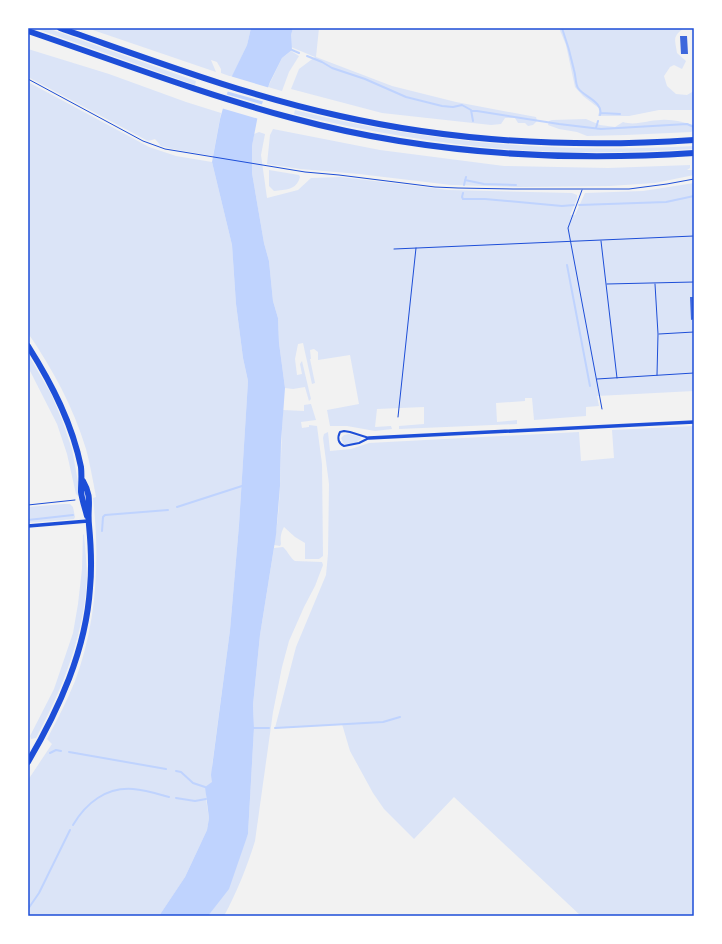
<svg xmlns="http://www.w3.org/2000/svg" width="722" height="944" font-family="'Nunito Sans',sans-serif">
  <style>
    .green { fill: #dbe4f7 }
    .water { fill: #bfd3fe }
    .pier { fill: #f2f2f2 }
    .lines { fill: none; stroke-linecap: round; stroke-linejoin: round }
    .stream { stroke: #bfd3fe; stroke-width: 2 }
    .building { fill: #3d67dc }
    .path { stroke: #1d4ed8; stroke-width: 1 }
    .service { stroke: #1d4ed8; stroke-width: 2 }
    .minor { stroke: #1d4ed8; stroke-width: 3.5 }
    .primary { stroke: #1d4ed8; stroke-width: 6 }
    .trunk { stroke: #1d4ed8; stroke-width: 6 }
    .neatline { fill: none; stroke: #1d4ed8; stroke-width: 1.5 }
  </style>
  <rect width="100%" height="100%" fill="#f2f2f2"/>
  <!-- green -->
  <path class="green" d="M34,28h13l6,2 143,51 -1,4z
    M87,28h164l-4,17 -15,32 -11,-4v-4l-4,-7 -6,-2 5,12z
    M293,28h26l-3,29 76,29 64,16 80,15 1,4 -4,4 -5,1 -3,-3h-7l-3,-5h-10l-4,6 -10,1 -109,-12 -91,-24 8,-20 16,-12 -24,-10v-12z
    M559,28h125c-12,9 -9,11 -7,25l9,8 -4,8 -8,-4 -4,2 -6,9 3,10 9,8 11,1 7,-4v19h-35l-30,6h-31l2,-7 -17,-13 -8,-9 -9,-42z
    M28,49l81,25 77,28 35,11 -8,43 -41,-7 -11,-3 -6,-7 -7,2 -120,-64z
    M291,51l8,5 -10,16 -7,19 -14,-4 14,-29z
    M28,82l121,65 27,9 36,6 20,83 4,59 7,54 5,23 -9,144 -9,105 -18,136v17l-5,3 -1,13 3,19 -2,12 -22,47 -26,39h-131v-136l24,-36 -5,-5c10,-19 20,-38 28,-58 22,-58 25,-122 18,-183l3,-1c-3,-16 -6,-33 -10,-48 -13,-43 -33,-79 -58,-116z
    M295,110c131,33 265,44 399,36v3c-40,2 -81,4 -121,3 -94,-1 -188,-16 -279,-38z
    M586,119l14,6 15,2 8,-5c13,4 25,-2 38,-2 11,-1 21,2 32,5l1,5 -3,2 -65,3 -39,1 -10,-4 -18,-3 -11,-4 1,-4 3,-1z
    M273,129l107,21 124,16 104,2 82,-3v3l-3,2h7v5l-39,8 -45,3 -92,1 -67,-2 -92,-11 -59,-5 -33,-5 3,-29z
    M259,132l6,2 -4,21 6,43 31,-8 13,-12 30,-1 108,13 123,3 5,2v4l-7,16h5l10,-22 58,-2 51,-8v208l-97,5 2,10 -13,1v9l-52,4 -2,-22h-7v3l-29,2 1,19 20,-2v4l-118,5v-3l25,-2v-17l-47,2 -2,18 16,-1 1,3 -17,2 -28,-5h-17l-3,-16 32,-6 -9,-49 -32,5v-8l-4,-3 -4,1 1,9h-1l5,24 -3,1 -9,-41 -5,1 -3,15 2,16 5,-1 -2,-10 2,-3 9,38 -2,2 -4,-14 -12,2 -8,-1 -6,-45 -1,-25 -5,-17 -4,-40 -5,-18 -12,-70v-27l2,-12z
    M269,170l30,5 1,2c-4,14 -14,12 -26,14l-5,-5z
    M28,354l23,40 11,26 10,29 8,44 -2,3 -2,-2 -9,-40 -10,-30 -29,-57z
    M311,404l5,16 -15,2 1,6 7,-1v-2l8,1 5,38 1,92 -4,3h-14v-16l-10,-6 -11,-10c-3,5 -4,11 -3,17l-1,2 -6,-1c8,-44 6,-90 9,-135l21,1v-6z
    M694,426v490h-113l-127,-119 -40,42 -30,-30 -11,-16 -23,-42 -8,-27 -67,4 21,-81 30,-72 2,-21 1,-70 -6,-46 1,-4 4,-2 2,19 21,-2 18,-6 210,-11 2,29 33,-3 -2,-28z
    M349,434l11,3 1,2 -7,5h-10l-3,-6 3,-3z
    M64,504h6l3,3 2,10 -1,2 -46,4v-16z
    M83,534l1,1c1,14 3,29 3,43 -3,57 -24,110 -51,160l-5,1 -1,-3 24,-47 19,-56 5,-29 4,-35z
    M283,547c5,4 7,11 12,14l27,1 1,3 -8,21 -11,21 -15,34 -7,26 -9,45 -18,129c-8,26 -18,51 -31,75h-16l8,-11 32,-71 6,-106 -1,-23 7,-70 14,-87z"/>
  <!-- water -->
  <path class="water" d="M251,28h42l-2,7 1,15 -10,8 -12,24 -12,33 -6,31v27l12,70 5,18 4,40 5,17 1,25 6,45 -4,54 -1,44 -4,49 -16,100 -7,70 1,23 -6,106 -19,55 -21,27h-49l26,-39 22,-47 2,-12 -4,-31 7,-5 -1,-7 19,-145 9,-105 9,-144 -5,-23 -7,-54 -4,-59 -20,-83 8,-43 12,-43 15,-31z"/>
  <!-- pier -->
  <path class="pier" d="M230,76l40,12 -5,14 -39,-11z
    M225,94l39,11 -5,14 -38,-11z"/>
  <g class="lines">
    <!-- stream -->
    <path class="stream" d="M562,28c5,14 9,28 12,42 2,6 1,13 4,18 6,9 26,14 22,27
      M292,50l7,3
      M307,56l15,6 10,6 33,11 41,18 36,9 11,1 9,-2 9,5 2,11
      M472,111h5l82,13 42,5 86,-5 7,3
      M601,113l19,1
      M596,128l2,-7
      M465,180l19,4 32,1
      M464,185l2,-8
      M463,193l-1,4 1,2h22l77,7 12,-1
      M579,205l87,-3 28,-6
      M567,265l23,121
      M177,507l65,-21
      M28,520l45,-5
      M102,531l1,-14 2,-2 63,-5
      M254,728h15
      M275,728l108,-6 17,-5
      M69,752l97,17
      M50,753l6,-3 5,1
      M176,771l5,1 12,11 12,4
      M176,798l19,3 11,-2
      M73,825c13,-22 33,-38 60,-36 12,1 25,5 36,8
      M28,909l11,-16 31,-63"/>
  </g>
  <!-- building -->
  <path class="building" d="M680,36h7l1,18h-7z
    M690,297h4v22l-3,1z"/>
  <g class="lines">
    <!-- path -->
    <path class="path" d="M28,79l115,62 22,8 140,23 34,3 96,12 23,1 55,1h116l38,-5 27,-5
      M582,190l-14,38 34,181
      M601,241l16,137
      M394,249l300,-13
      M607,284l87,-2
      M655,284l3,50 -1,41
      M659,334l35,-2
      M597,379l97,-6
      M398,417l18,-169
      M28,505l47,-5"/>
    <!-- service -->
    <path class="service" d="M344,431l6,1 19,6 -10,5 -15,3c-6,-3 -7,-8 -4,-14z"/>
    <!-- minor -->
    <path class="minor" d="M369,438l325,-16
      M28,526l60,-5"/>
    <!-- primary -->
    <path class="primary" d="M28,346c24,38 44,77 53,121 1,10 0,16 0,25 1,8 4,16 6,24
      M28,762c31,-53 58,-112 62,-174 2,-21 1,-42 -1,-63 -2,-19 4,-27 -6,-44"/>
    <!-- trunk -->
    <path class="trunk" d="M60,28c92,32 184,67 280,88 115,26 236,32 354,24
      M28,31c88,30 174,63 264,87 130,35 268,44 402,35"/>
  </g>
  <!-- border -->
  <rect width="722" height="944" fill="none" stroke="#ffffff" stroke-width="58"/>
  <rect x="29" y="29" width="664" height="886" class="neatline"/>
</svg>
